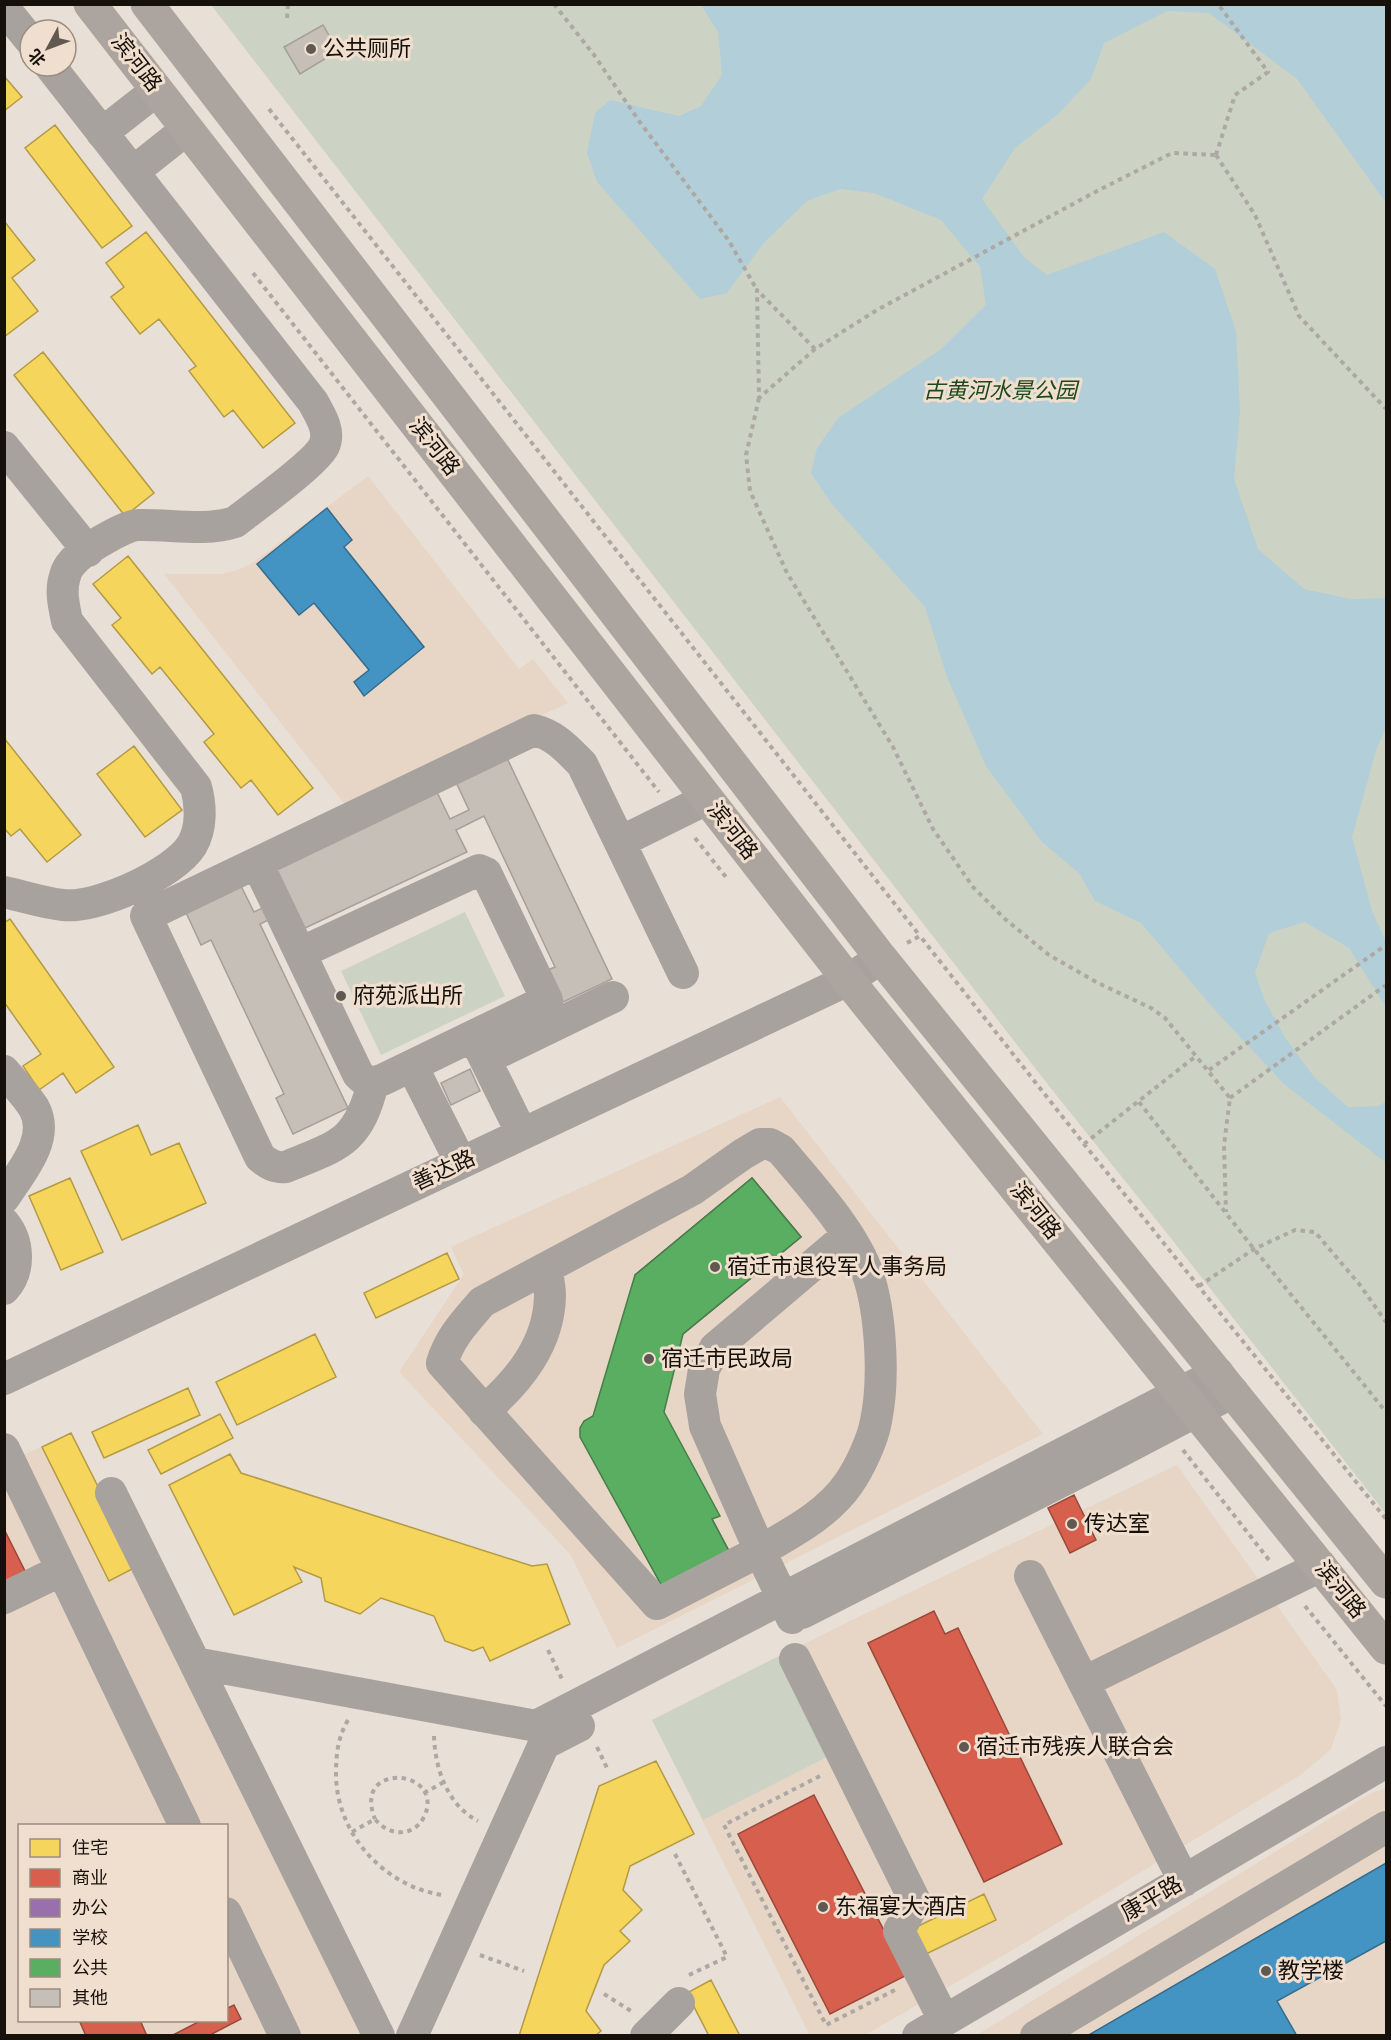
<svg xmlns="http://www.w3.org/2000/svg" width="1391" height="2040" font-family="Spectral,'Noto Sans SC',serif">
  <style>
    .built { fill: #e7d6c6; fill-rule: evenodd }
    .green { fill: #ccd3c4 }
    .water { fill: #b2ced9 }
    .homes { fill: #f6d55c; stroke: #b39a43; stroke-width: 1.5 }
    .shops { fill: #d6604d; stroke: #9c4839; stroke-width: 1.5 }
    .offices { fill: #9970ab; stroke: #72537b; stroke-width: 1.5 }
    .schools { fill: #4393c3; stroke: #366c8c; stroke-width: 1.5 }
    .public { fill: #5aae61; stroke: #467f47; stroke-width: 1.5 }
    .building { fill: #c6bfb8; stroke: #a69e98; stroke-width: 1.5 }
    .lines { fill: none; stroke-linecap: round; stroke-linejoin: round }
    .path { stroke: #ada8a2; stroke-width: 4; stroke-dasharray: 4.5 4.5; stroke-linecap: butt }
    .minor { stroke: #a8a29e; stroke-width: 32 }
    .major { stroke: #aca49f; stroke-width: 33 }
    .poi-dot { fill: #605851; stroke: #f0dece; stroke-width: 2 }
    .labels { text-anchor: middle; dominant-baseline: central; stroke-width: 6; stroke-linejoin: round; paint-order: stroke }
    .poi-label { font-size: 22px; fill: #16100a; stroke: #f0dece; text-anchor: start }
    .street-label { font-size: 22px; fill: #16100a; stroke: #f0dece }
    .park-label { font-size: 22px; font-style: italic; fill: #1e491f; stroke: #f0dece }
  </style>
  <rect width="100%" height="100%" fill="#e8dfd6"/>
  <!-- built -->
  <path class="built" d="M368,476l151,193 14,-10 35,44 -222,103 -182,-232h57l17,-4 13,-6z
    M780,1097l263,337 -426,214 -47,-94 -171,-182 65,-98 -13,-27z
    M72,1432l297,603h-364l-1,-571zM20,1826h206v194h-206z
    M1177,1465l160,225 4,30 -10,29 -29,25 -291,177 -146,84 -55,1 -158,-316 200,-100z
    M1386,1788v247l-411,1 396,-243z"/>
  <!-- green -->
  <path class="green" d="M211,5h1175v1509l-220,-282 -117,-146z
    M465,912l40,84 -124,59 -40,-84z
    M783,1654l46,94 -4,10 -122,62 -51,-100z"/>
  <!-- water -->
  <path class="water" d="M1124,4l4,2 15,-2 243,1v198l-89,-124 -88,-66 -42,-2 -63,32 -13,36 -34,36 -42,33 -33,51 42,58 23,18 117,-43 51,37 21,62 4,80 -6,68 24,70 46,40 47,10 35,-1v129l-10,24 -24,86 20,74 14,31v65l-37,-59 -44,-26 -36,11 -14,40 10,28 21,38 29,39 33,29 31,-1 7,-5v65l-1,-4 -101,-78 -70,-75 -73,-86 -46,-22 -16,-28 -37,-31 -56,-76 -39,-89 -22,-70 -94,-104 -20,-30 6,-25 21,-30 102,-68 46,-45 -6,-38 -39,-47 -67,-27 -34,-4 -33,12 -44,43 -36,49 -27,6 -103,-117 -10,-29 8,-40 15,-13 69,16 22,-10 21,-31 -4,-43 -17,-27z"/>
  <!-- homes -->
  <path class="homes" d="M4,76l18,21 -18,14z
    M55,125l77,101 -30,22 -77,-100z
    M4,221l31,39 -23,18 26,33 -34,26z
    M146,232l149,191 -32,25 -30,-38 -9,7 -35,-46 7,-5 -37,-47 -19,15 -29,-37 13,-10 -18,-24z
    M43,352l111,141 -29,23 -111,-141z
    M128,556l185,232 -35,27 -27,-35 -10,8 -37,-46 10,-8 -54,-67 -8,7 -40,-49 9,-7 -28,-34z
    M4,738l77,97 -34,27 -27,-33 -9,7 -7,-8z
    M134,746l48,64 -37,27 -48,-63z
    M10,919l104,148 -38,26 -13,-20 -24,17 -16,-24 18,-12 -37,-52v-79z
    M138,1125l13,30 28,-12 27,60 -84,37 -41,-89z
    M70,1178l33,74 -42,18 -32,-74z
    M447,1253l12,26 -83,39 -12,-25z
    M315,1334l21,43 -99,48 -21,-43z
    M188,1388l12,27 -96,43 -12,-26z
    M220,1414l13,24 -72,36 -13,-24z
    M71,1433l67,133 -29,15 -67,-134z
    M230,1454l11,19 291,93 15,-2 23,60 -80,37 -7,-14 -10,4 -28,-10 -11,-25 -53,-18 -21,16 -35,-13 -4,-23 -27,-11 8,15 -68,33 -65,-130z
    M656,1761l38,73 -64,32 -7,24 19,20 -22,21 10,10 -26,24 -18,46 15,20 -6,5h-76l80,-250z
    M984,1894l12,26 -74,36 -12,-26z
    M711,1980l29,56h-31l-22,-43z"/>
  <!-- shops -->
  <path class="shops" d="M1074,1495l22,45 -26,13 -22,-45z
    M4,1529l23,46 -23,11z
    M934,1611l11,23 13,-6 104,216 -78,38 -116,-239z
    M814,1795l93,180 -77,39 -92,-180z
    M234,2005l7,14 -33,17h-37l31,-16h24v-11z
    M79,2020h61l7,16h-61z"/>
  <!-- offices -->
  <path class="offices" d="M752,1178l49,59 -118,97 -48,-59z
    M658,1417l73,138 -67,35 -74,-137z"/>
  <!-- schools -->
  <path class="schools" d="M327,508l25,32 -8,7 80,100 -60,49 -10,-14 15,-12 -55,-67 -15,12 -42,-51z
    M1386,1863v78l-109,60 20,35h-210z"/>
  <!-- public -->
  <path class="public" d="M752,1178l49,59 -118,97 -19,78 56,104 -8,3 19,36 -67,35 -84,-153v-9l4,-7 9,-5 42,-141z"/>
  <!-- building -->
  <path class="building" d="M323,25l15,26 -38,23 -16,-27z
    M506,756l106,223 -49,23 -15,-32 7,-3 -71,-151 -28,14 11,22 -164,77 -10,-21 -33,16 88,184 -55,26 -17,-36 8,-4 -73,-154 -10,5 -17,-37 55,-26 15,30 31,-15 -15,-33 164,-78 16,33 19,-9 -14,-30z
    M470,1069l10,22 -29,14 -10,-22z"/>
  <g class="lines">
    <!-- path -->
    <path class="path" d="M554,4l40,51 45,66 90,120 28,49
      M287,18l1,-14
      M269,109l651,827
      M1216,155l39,60 44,101 87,93
      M1216,155l19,-60 33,-23 -50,-68
      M253,273l406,519
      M815,349l-58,-59 2,108 56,-49 62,-39 220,-119 75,-38 44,2
      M759,398l-13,57 4,36 37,82 106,174 40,82 40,58 32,32 44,36 49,28 53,25 14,10 65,80 -6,47 2,67
      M695,838l31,39
      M907,943l13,-7 164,208 302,375
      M1209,1070l177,-125
      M1230,1098l156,-113
      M1139,1102l115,147 132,163
      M1084,1144l112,-88
      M1199,1286l55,-37 41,-19 20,2 45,53 26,37
      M1183,1450l86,110
      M1305,1606l81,100
      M548,1650l14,29
      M348,1720c-10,17 -12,34 -12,54 0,59 48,113 107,121
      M434,1736c1,32 13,69 44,85
      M597,1747l10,21
      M820,1776l-96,49 102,200 69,-35
      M424,1793l20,-11
      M352,1832l23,-13c13,17 38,19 49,-2 23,-48 -73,-57 -49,2
      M675,1854l52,103 -38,18
      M480,1955l44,16
      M604,1994l27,17"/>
    <!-- minor -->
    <path class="minor" d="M4,8l26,32
      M102,133l55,-43
      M133,172l54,-43
      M4,447l84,104
      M620,842l87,-43
      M257,863l101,211c8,9 13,9 24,6l165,-80 -61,-127 -7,-3 -179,83
      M4,892c19,4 39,11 59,13 34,4 111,-31 129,-60 10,-17 9,-40 4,-58l-129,-166c-3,-15 -7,-30 -2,-45 1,-4 4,-10 7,-13 8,-11 53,-38 66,-38 32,-1 66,7 97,-3 18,-14 81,-59 89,-76 7,-15 -4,-31 -11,-44l-263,-336
      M476,1041l46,93
      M485,1059l128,-62
      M412,1066l49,97
      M4,1071c10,12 22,24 30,37 17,31 -14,65 -30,90
      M373,1083c-15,60 -34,62 -87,84 -11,1 -18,-3 -26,-10l-114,-241 388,-186c21,5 33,19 48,34l101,209
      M4,1223c15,18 17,48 0,66
      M4,1379l844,-399 33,-22
      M484,1411c35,-30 65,-67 66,-115 0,-9 -2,-19 -4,-28
      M4,1449l181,377
      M111,1493l268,543
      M1030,1576l154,305
      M4,1598l58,-28
      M802,1613l313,-159 118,-62
      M792,1618l-32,-67c31,-18 68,-37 89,-68 11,-16 24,-44 27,-62 9,-44 5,-117 -12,-157 -17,-39 -56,-82 -83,-114l-11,-6h-10l-17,10 -51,36 -210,112c-17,20 -32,35 -40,61l215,241 103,-53 -55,-125 -5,-32 4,-25 11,-21 132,-112
      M795,1659l120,242 -16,30 45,89
      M195,1663l341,63 682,-353
      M1084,1682l237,-116
      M226,1913l59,123
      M412,2036l132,-292 35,-18
      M646,2036l33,-33
      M918,2036l468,-274
      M1036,2036l350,-209"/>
    <!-- major -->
    <path class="major" d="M90,4l758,976 538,668
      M147,4l734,954 505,624"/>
  </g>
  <!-- markers -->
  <g class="poi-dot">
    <circle cx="311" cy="49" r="6"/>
    <circle cx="341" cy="996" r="6"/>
    <circle cx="715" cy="1267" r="6"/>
    <circle cx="649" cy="1359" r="6"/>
    <circle cx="1072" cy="1524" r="6"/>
    <circle cx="964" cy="1747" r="6"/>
    <circle cx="823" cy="1907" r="6"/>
    <circle cx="1266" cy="1971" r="6"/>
  </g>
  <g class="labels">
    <!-- poi labels -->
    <g class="poi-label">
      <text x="323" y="49">公共厕所</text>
      <text x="353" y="996">府苑派出所</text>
      <text x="727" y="1267">宿迁市退役军人事务局</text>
      <text x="661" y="1359">宿迁市民政局</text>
      <text x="1084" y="1524">传达室</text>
      <text x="976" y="1747">宿迁市残疾人联合会</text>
      <text x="835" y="1907">东福宴大酒店</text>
      <text x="1278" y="1971">教学楼</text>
    </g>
    <!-- street labels -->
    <g class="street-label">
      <text transform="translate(136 63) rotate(52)">滨河路</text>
      <text transform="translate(434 447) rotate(52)">滨河路</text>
      <text transform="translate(732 831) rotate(52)">滨河路</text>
      <text transform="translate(444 1171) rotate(-25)">善达路</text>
      <text transform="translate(1035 1211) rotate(51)">滨河路</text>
      <text transform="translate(1340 1590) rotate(51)">滨河路</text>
      <text transform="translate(1152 1899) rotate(-30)">康平路</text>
    </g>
    <!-- park labels -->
    <g class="park-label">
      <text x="1000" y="391">古黄河水景公园</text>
    </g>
  </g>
  <!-- border -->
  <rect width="1391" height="2040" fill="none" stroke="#16100a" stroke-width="12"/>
  <!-- legend -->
  <rect x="18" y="1824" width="210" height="198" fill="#f0dece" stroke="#998c80" stroke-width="1.5"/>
  <rect x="30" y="1839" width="30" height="18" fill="#f6d55c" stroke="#998c80" stroke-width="1.5"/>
  <text x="72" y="1854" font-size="18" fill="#16100a">住宅</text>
  <rect x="30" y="1869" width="30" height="18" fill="#d6604d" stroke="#998c80" stroke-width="1.5"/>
  <text x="72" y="1884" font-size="18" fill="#16100a">商业</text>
  <rect x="30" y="1899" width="30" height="18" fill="#9970ab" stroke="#998c80" stroke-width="1.5"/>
  <text x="72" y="1914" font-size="18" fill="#16100a">办公</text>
  <rect x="30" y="1929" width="30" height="18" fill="#4393c3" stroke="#998c80" stroke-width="1.5"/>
  <text x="72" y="1944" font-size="18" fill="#16100a">学校</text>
  <rect x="30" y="1959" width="30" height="18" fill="#5aae61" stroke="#998c80" stroke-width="1.5"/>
  <text x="72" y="1974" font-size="18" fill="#16100a">公共</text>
  <rect x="30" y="1989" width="30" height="18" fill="#c6bfb8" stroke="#998c80" stroke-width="1.5"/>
  <text x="72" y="2004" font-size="18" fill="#16100a">其他</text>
  <!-- north arrow -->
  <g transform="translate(48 48) rotate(229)"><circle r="28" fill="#f0dece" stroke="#998c80" stroke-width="1.5"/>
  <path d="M0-4.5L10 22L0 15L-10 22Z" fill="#605851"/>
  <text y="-9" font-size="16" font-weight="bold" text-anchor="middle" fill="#16100a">北</text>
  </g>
</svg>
